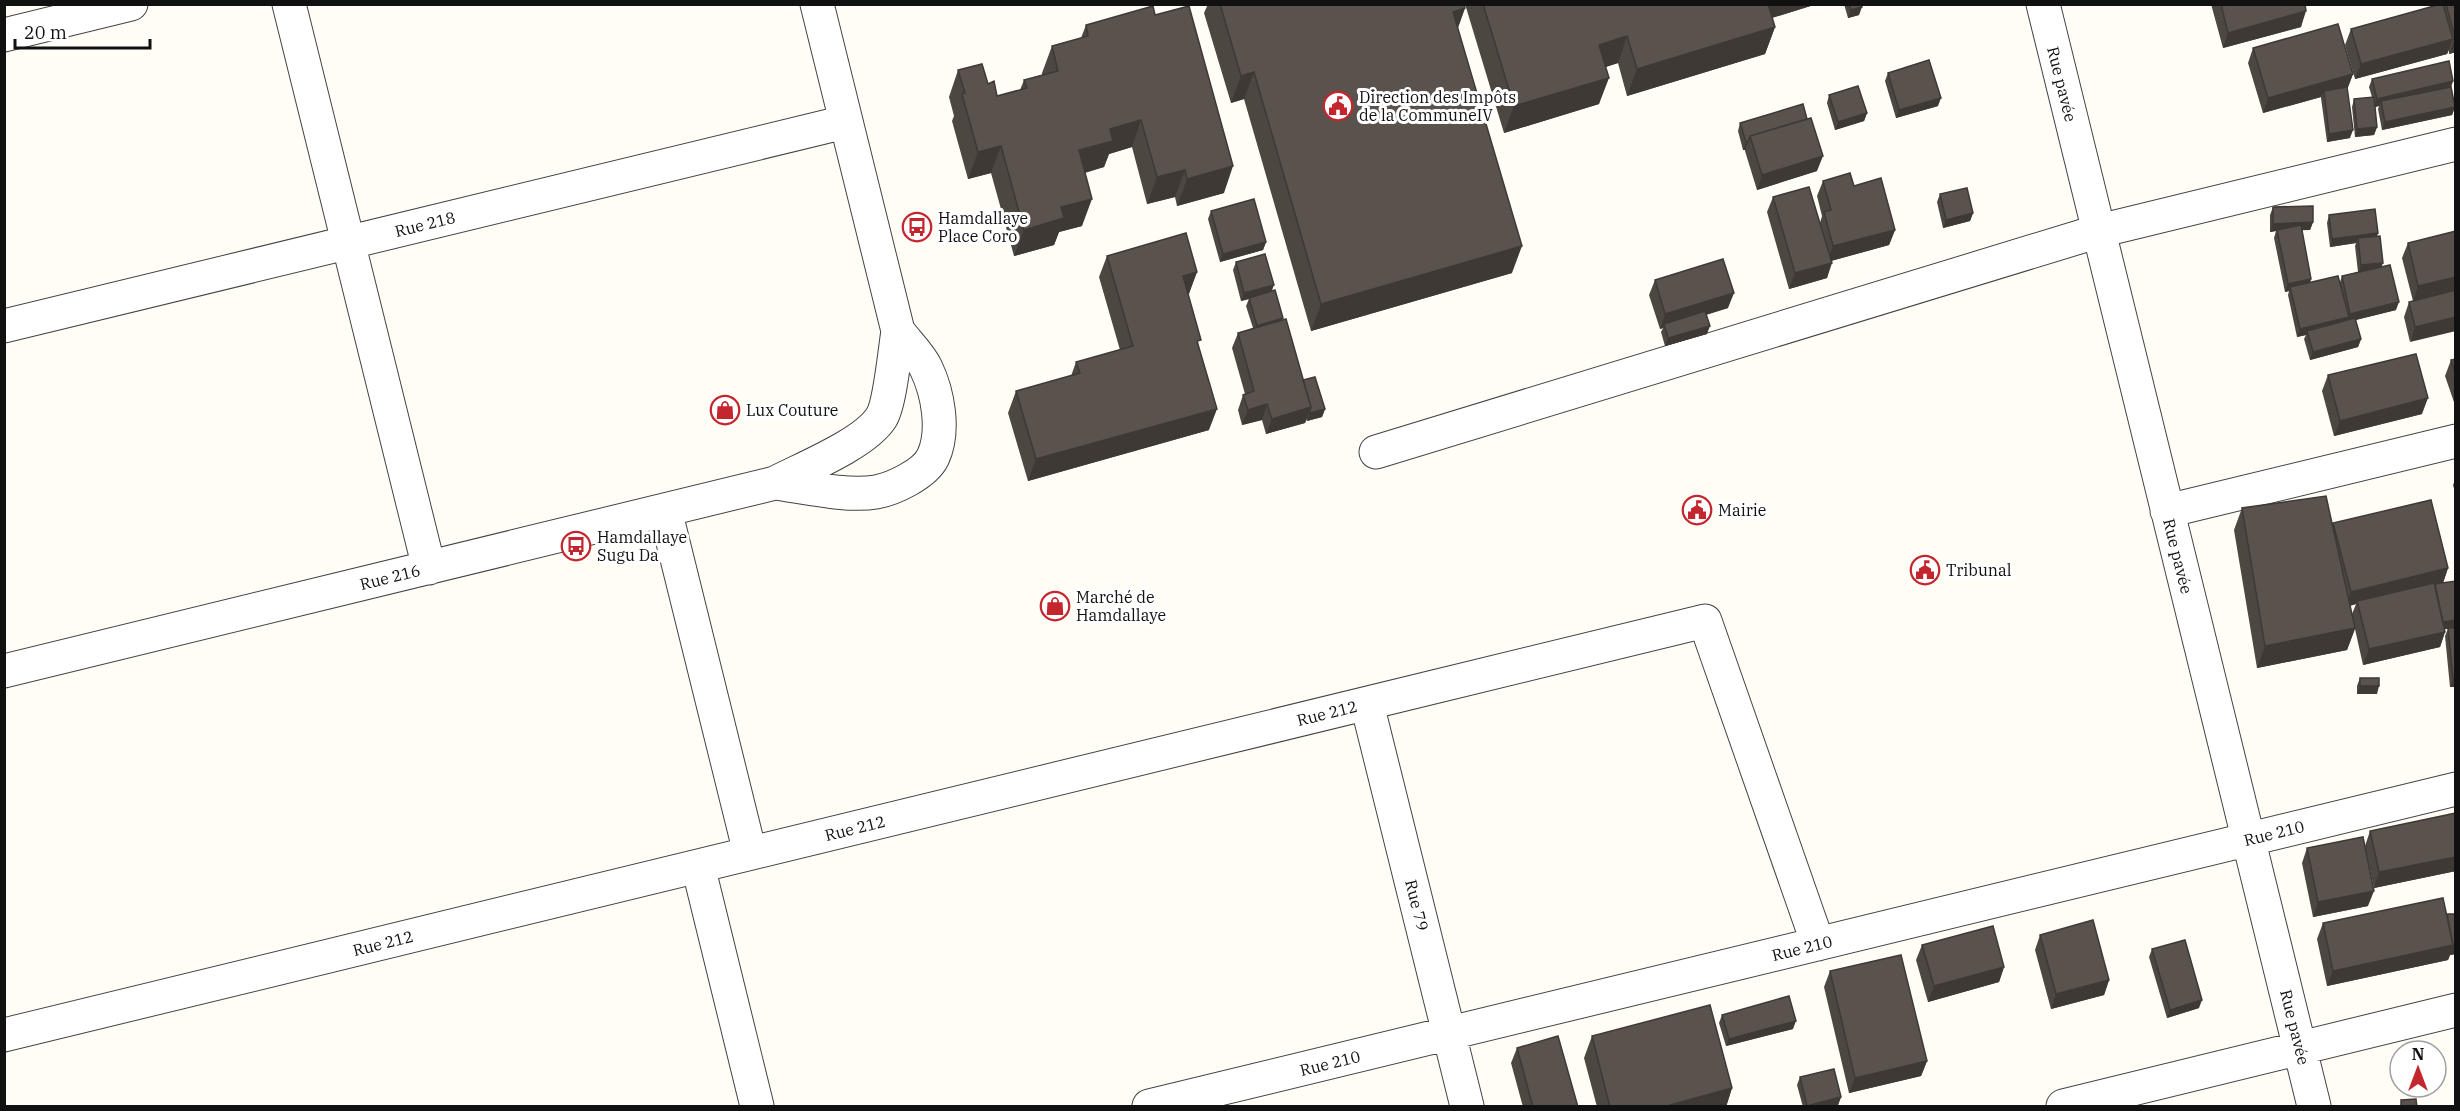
<svg xmlns="http://www.w3.org/2000/svg" width="2460" height="1111" font-family="'IBM Plex Serif',serif">
  <style>
    .lines { fill: none; stroke-linecap: round; stroke-linejoin: round }
    .minor-casing { stroke: #444; stroke-width: 35 }
    .minor { stroke: #fff; stroke-width: 33 }
    .wall { fill: #4d4742; fill-rule: evenodd }
    .shaded-wall { fill: #3f3936 }
    .building { fill: #5a524d; stroke: #3f3936; stroke-width: 1.5 }
    .labels { text-anchor: middle; dominant-baseline: central; stroke-width: 6; stroke-linejoin: round; paint-order: stroke }
    .street-label { font-size: 16px; fill: #111; stroke: #fff }
    .poi-label { font-size: 16px; fill: #111; stroke: #fff; text-anchor: start }
  </style>
  <rect width="100%" height="100%" fill="#fffdf5"/>
  <g class="lines">
    <!-- minor casing -->
    <g class="minor-casing">
      <path id="minor" d="M289,4l140,564
        M2043,4l271,1102
        M4,35l127,-31
        M4,326l841,-204
        M1376,452l723,-221 357,-87
        M775,483c29,4 73,14 101,9 17,-3 49,-18 57,-35 12,-26 5,-64 -7,-89 -6,-13 -19,-25 -28,-37
        M665,510l85,343
        M2167,511l289,-70
        M4,671l771,-188c29,-15 89,-39 106,-65 9,-13 14,-69 17,-87l-81,-327
        M1367,704l100,402
        M698,866l59,240
        M4,1035l1701,-414 113,323
        M1149,1106l1307,-317
        M2063,1106l393,-96"/>
    </g>
    <!-- minor -->
    <use href="#minor" class="minor"/>
  </g>
  <!-- wall -->
  <path class="wall" d="M1208,4h256l1,4 -7,20 54,245 -201,58 -67,-232 -13,4 -27,-90z
    M1465,4h352l-45,14 3,9 -10,27 -138,42 -9,-33 -12,4 -7,37 -95,29z
    M1844,4h17l-2,11 -11,3z
    M2211,4h94l-4,23 -78,21z
    M2441,4h15v48l-7,2v-4l-2,4 -92,25 -10,-34 6,-16z
    M1155,15l69,178 -47,13 -2,-9 -28,7 -15,-57 -23,7 -5,13 -19,6 -3,53 -23,6 -5,13 -40,11 -23,-83 -23,6 -16,-58 2,-5 -5,-19 9,-27 30,14 9,12 23,-6 4,-10 18,-5v-2l10,-27 29,-8 5,-13z
    M2253,48l100,26 -6,15 3,49 -23,4 -6,-44v-1l-58,16 -15,-50z
    M1888,73l50,33 -42,12 -11,-37z
    M2372,79l81,2 -2,6 4,20 -3,8 -70,15 -4,-21 1,-3 -4,1 2,20 -3,8 -19,2 -3,-30 2,-8 18,-2 -3,-10z
    M1829,95l38,18 -3,8 -29,9 -8,-27z
    M1740,123l77,48 -60,19 -12,-39v-1h-2l-5,-19z
    M1823,181l31,5 41,44 -6,15 -58,16 -4,17 -38,11 -22,-77 6,-15 47,26 2,-7 -5,-20z
    M1940,194l33,19 -3,8 -27,7 -6,-26z
    M2273,207l40,15 -3,8h-8l9,49 -1,4 30,-1 2,-6 16,-4 -3,-26 1,-3 -26,4 -3,-24 2,-8 49,18 -1,3 5,31 14,43 -40,10 5,19 -3,8 -48,13 -6,-21 2,-4 -9,2 -9,-42 1,-4 -4,1 -11,-54 2,-7 -6,1v-17z
    M1211,211l55,31 -3,8 -43,12 -12,-43z
    M2456,231l-46,111 -6,-25 5,-15 4,-1 -11,-43 6,-15z
    M1107,256l90,16 -9,22 11,53 10,83 -181,51 -20,-68 8,-22 55,-15 5,-14 44,-12 -21,-73z
    M1236,262l35,30 11,28 21,60 22,29 -3,8 -15,4v-2l-2,4 -39,11 -4,-14 -20,5 -4,-15 5,-15 2,-1 -13,-46 6,-15 15,-5 -7,-22 3,-7 -8,2 -8,-31z
    M1655,280l73,28 -22,7 1,19 -42,12 -4,-14 2,-4 -3,1 -11,-34z
    M2456,359v49l-11,-32 6,-16z
    M2328,375l94,39 -88,22 -12,-45z
    M2456,478v17l-3,-10z
    M2242,508l91,16 115,44 -5,15 13,-2v106h-6l-5,-51 3,-7h-3v3l-5,15 -77,18 -8,-36 -8,21 -90,18 -23,-138zM2356,604l-4,10 -2,-8z
    M2360,678l17,16h-20v-8z
    M2456,813v58l-82,17 -9,-42 5,-15z
    M2307,848l61,58 -55,11 -11,-54z
    M2456,914v40l-6,1 -2,5 -121,26 -10,-47 6,-16z
    M2040,935l69,45 -5,15 -53,14 -16,-59z
    M1922,945l82,22 -5,15 -71,20 -12,-42z
    M2152,949l47,59 -32,10 -18,-61z
    M1830,971l97,90 -6,15 -72,17 -25,-106z
    M1722,1015l71,14 -67,17 -7,-23z
    M1592,1036l140,52 -6,19h-129l-13,-49z
    M1517,1048l61,59h-55l-12,-44z
    M1800,1077l41,20 -3,8 -6,2h-29l-6,-22z"/>
  <!-- shaded-wall -->
  <path class="shaded-wall" d="M1762,4h55l-62,19z
    M1862,7l-3,8 -11,3 3,-8z
    M1465,8l-10,27 -2,-23z
    M2306,11l-5,16 -78,21 5,-15z
    M1775,27l-10,27 -138,42 10,-27z
    M1627,36l-9,27 -29,9 10,-27z
    M2455,38l1,14 -7,2z
    M2453,39l-6,15 -92,25 6,-15z
    M1254,72l-10,27 -13,4 10,-27z
    M2353,74l-6,16 -23,1 -3,6 -58,16 5,-15z
    M1609,78l-10,26 -95,29 10,-27z
    M2453,81l-3,8 -69,12 -2,5 -5,1 3,-8z
    M1941,98l-3,8 -42,12 3,-8z
    M2455,107l-3,8 -70,15 3,-8z
    M1867,113l-3,8 -29,9 3,-8z
    M1141,120l-9,27 -23,7 -5,13 -35,10 10,-27 31,-21z
    M2377,127l-3,8 -19,2 2,-8z
    M2353,130l-3,8 -23,4 2,-8z
    M1746,142h2l-3,8h-2z
    M1001,146l-10,27 -23,6 10,-27z
    M1823,156l-6,15 -60,19 5,-15z
    M1233,166l-9,27 -47,13 10,-27z
    M1185,170l-10,27 -28,7 10,-27z
    M1092,199l-10,27 -23,6 -5,13 -40,11 10,-26 37,-23z
    M1973,213l-3,8 -27,7 3,-8z
    M2313,222l-3,8 -33,1v-1l-1,1 -6,1 3,-8z
    M1895,230l-6,15 -62,17 6,-16z
    M2378,233l-3,8 -17,-3 -2,5 -26,4 2,-8z
    M1266,242l-3,8 -43,12 3,-8z
    M1522,246l-10,27 -201,58 10,-27z
    M1832,263l-5,15 -38,11 6,-16z
    M2383,263l-3,8 -22,2 3,-8z
    M1197,272l-8,22 -14,4 8,-22z
    M2456,277v14l-43,10 5,-15z
    M2311,279l-3,8h-18l-1,4 -4,1 3,-8z
    M1274,285l-3,8 -30,8 3,-8z
    M1734,293l-6,15 -63,19 -1,-3 -1,4 -3,1 5,-15z
    M2399,302l-3,8 -49,12 3,-8z
    M2349,317l-3,8 -39,6 -1,4 -9,2 3,-8z
    M2456,317v14l-46,11 5,-15z
    M1283,318l-3,8 -26,8 3,-8z
    M1710,326l-3,8 -42,12 3,-8z
    M2361,339l-3,8 -48,13 3,-8z
    M2428,398l-6,16 -88,22 6,-15z
    M1267,404l-5,16 -20,5 6,-15z
    M1311,407l-6,16 -39,11 6,-15z
    M1217,409l-8,21 -181,51 8,-22z
    M1325,409l-3,8 -15,4 3,-8z
    M2448,568l-5,15 -86,18 -1,3 -11,3 6,-15z
    M2456,620v8l-18,2 2,-8z
    M2355,628l-8,22 -90,18 8,-22z
    M2445,632l-5,15 -77,18 6,-16z
    M2453,679h3v8h-6z
    M2360,686h19l-2,8h-20z
    M2456,857v14l-82,17 5,-16z
    M2374,891l-6,15 -55,11 5,-15z
    M2453,945l3,1v8l-6,1 -2,5 -121,26 6,-15z
    M2004,967l-5,15 -71,20 6,-16z
    M2109,980l-5,15 -53,14 5,-15z
    M2202,1000l-3,8 -32,10 3,-8z
    M1796,1021l-3,8 -67,17 3,-7z
    M1927,1061l-6,15 -72,17 6,-15z
    M1732,1088l-6,19h-63z
    M1841,1097l-3,8 -6,2h-25z"/>
  <!-- building -->
  <path class="building" d="M1220,4h244l1,4 -12,4 69,234 -201,58 -67,-232 -13,4z
    M1483,4h285l7,23 -138,42 -10,-33 -28,9 10,33 -95,28z
    M1849,4h12l1,3 -11,3z
    M2221,4h84l1,7 -78,22z
    M2441,4h2l10,35 -92,25 -10,-35z
    M2446,4h10v34h-1z
    M1153,6l2,9 34,-9 44,160 -46,13 -2,-9 -28,7 -16,-57 -31,9 3,12 -34,9 13,49 -31,8 3,11 -40,12 -23,-84 -23,6 -16,-58 3,-1 -7,-23 24,-6 6,20 6,-3 3,15 30,-8 -3,-8 34,-9 -6,-25 36,-10 -2,-11z
    M2338,24l15,50 -85,24 -15,-50z
    M1929,60l12,38 -42,12 -11,-37z
    M2449,61l4,20 -76,18 -5,-20z
    M1858,86l9,27 -29,9 -9,-27z
    M2347,87l6,43 -24,4 -5,-43z
    M2451,87l4,20 -70,15 -4,-21z
    M2374,97l3,30 -20,2 -3,-30z
    M1803,104l4,15 -57,17 -2,6h-2l-6,-19z
    M1811,118l12,38 -61,19 -12,-39z
    M1850,173l4,13 27,-8 14,52 -62,16 -9,-34 7,-2 -8,-29z
    M1809,187l23,76 -37,10 -22,-76z
    M1967,188l6,25 -27,7 -6,-26z
    M1254,199l12,43 -43,12 -12,-43z
    M2313,206v16l-40,2v-17z
    M2375,209l3,24 -46,6 -3,-24z
    M2301,225l10,54 -23,5 -11,-54z
    M2456,231v46l-38,9 -10,-43z
    M1186,233l11,39 -14,4 18,64 -4,1 20,68 -181,50 -20,-68 64,-18 -4,-11 57,-16 -26,-90z
    M2380,236l3,27 -22,2 -3,-27z
    M1265,254l9,31 -30,8 -8,-31z
    M1723,259l11,34 -69,21 -10,-34z
    M2390,265l9,37 -49,12 -8,-38z
    M2338,276l11,41 -49,12 -10,-42z
    M1275,290l8,28 -26,8 -8,-28z
    M2456,290v27l-41,10 -6,-25z
    M1705,311l5,15 -42,12 -4,-14z
    M2355,318l6,21 -48,13 -6,-21z
    M1286,319l25,88 -39,12 -5,-15 -19,6 -5,-15 11,-4 -16,-58z
    M2416,354l12,44 -88,23 -12,-46z
    M2456,359v17l-5,-16z
    M1315,377l10,32 -15,4v-2l1,-4 -8,-27z
    M2326,496l29,132 -90,18 -23,-138z
    M2431,500l17,68 -97,24 -18,-69z
    M2456,581v39l-13,2 -8,-38z
    M2434,583l11,49 -76,17 -12,-48z
    M2448,628h8v51h-3z
    M2360,678h19v8h-19z
    M2456,813v44l-77,15 -9,-41z
    M2363,837l11,54 -56,11 -11,-54z
    M2443,898l10,47 -120,26 -10,-48z
    M2447,914h9v32l-3,1v-2z
    M2093,920l16,60 -53,14 -16,-59z
    M1993,926l11,41 -70,19 -12,-41z
    M2185,940l17,60 -32,10 -18,-61z
    M1901,955l26,106 -72,17 -25,-107z
    M1789,996l7,25 -67,18 -7,-24z
    M1710,1005l22,83 -69,19h-53l-18,-71z
    M1558,1036l20,71h-45l-16,-59z
    M1834,1069l7,28 -34,9 -7,-29z
    M2416,1099l1,8h-16v-7z"/>
  <!-- icons -->
  <defs>
    <g id="civic-ring" transform="scale(1.5)"><circle r="9.5" fill="#fff" stroke="#c4262e" stroke-width="1.5"/><path d="M-.6-6.5H3V-4.5H.6V-3L4-1V1h2V6H-6V1h2V-1L-.6-3ZM-1.2 2.5V6h2.4V2.5Z" fill="#c4262e"/></g>
    <g id="bus-ring" transform="scale(1.5)"><circle r="9.5" fill="#fff" stroke="#c4262e" stroke-width="1.5"/><path d="M-5-6H5V4H4V6H2V4H-2V6H-4V4H-5ZM-3.5-4V0h7V-4ZM-3.5 1.2v1.5H-2V1.2ZM2 1.2v1.5H3.5V1.2Z" fill="#c4262e"/></g>
    <g id="shop-ring" transform="scale(1.5)"><circle r="9.5" fill="#fff" stroke="#c4262e" stroke-width="1.5"/><path d="M-5-2.5h2.3a2.7 3.5 0 0 1 5.4 0H5L5.5 6h-11ZM-1.5-2.5h3a1.5 2.3 0 0 0-3 0Z" fill="#c4262e"/></g>
  </defs>
  <g fill-rule="evenodd">
    <use href="#civic-ring" x="1338" y="106"/>
    <use href="#bus-ring" x="917" y="227"/>
    <use href="#shop-ring" x="725" y="410"/>
    <use href="#civic-ring" x="1697" y="510"/>
    <use href="#bus-ring" x="576" y="546"/>
    <use href="#civic-ring" x="1925" y="570"/>
    <use href="#shop-ring" x="1055" y="606"/>
  </g>
  <g class="labels">
    <!-- street labels -->
    <g class="street-label">
      <text transform="translate(2062 84) rotate(76)">Rue pavée</text>
      <text transform="translate(425 224) rotate(-14)">Rue 218</text>
      <text transform="translate(2178 556) rotate(76)">Rue pavée</text>
      <text transform="translate(390 577) rotate(-14)">Rue 216</text>
      <text transform="translate(1327 713) rotate(-14)">Rue 212</text>
      <text transform="translate(855 828) rotate(-14)">Rue 212</text>
      <text transform="translate(2274 833) rotate(-14)">Rue 210</text>
      <text transform="translate(1417 905) rotate(76)">Rue 79</text>
      <text transform="translate(383 943) rotate(-14)">Rue 212</text>
      <text transform="translate(1802 948) rotate(-14)">Rue 210</text>
      <text transform="translate(2295 1027) rotate(76)">Rue pavée</text>
      <text transform="translate(1330 1063) rotate(-14)">Rue 210</text>
    </g>
    <!-- poi labels -->
    <g class="poi-label">
      <text x="1359" y="97">Direction des Impôts<tspan x="1359" dy="18">de la CommuneIV</tspan></text>
      <text x="938" y="218">Hamdallaye<tspan x="938" dy="18">Place Coro</tspan></text>
      <text x="746" y="410">Lux Couture</text>
      <text x="1718" y="510">Mairie</text>
      <text x="597" y="537">Hamdallaye<tspan x="597" dy="18">Sugu Da</tspan></text>
      <text x="1946" y="570">Tribunal</text>
      <text x="1076" y="597">Marché de<tspan x="1076" dy="18">Hamdallaye</tspan></text>
    </g>
  </g>
  <!-- border -->
  <rect width="2460" height="1111" fill="none" stroke="#111111" stroke-width="12"/>
  <!-- north arrow -->
  <g transform="translate(2418 1069)"><circle r="28" fill="#ffffff" stroke="#a0a0a0" stroke-width="1.5"/>
  <path d="M0-4.5L10 22L0 15L-10 22Z" fill="#c4262e"/>
  <text y="-9" font-size="16" font-weight="bold" text-anchor="middle" fill="#111111">N</text>
  </g>
  <!-- scale -->
  <path d="M15 39v9h135v-9" fill="none" stroke="#111111" stroke-width="3"/>
  <text x="24" y="39" font-size="18" fill="#111111" stroke="#ffffff" stroke-width="4.5" paint-order="stroke">20 m</text>
</svg>
